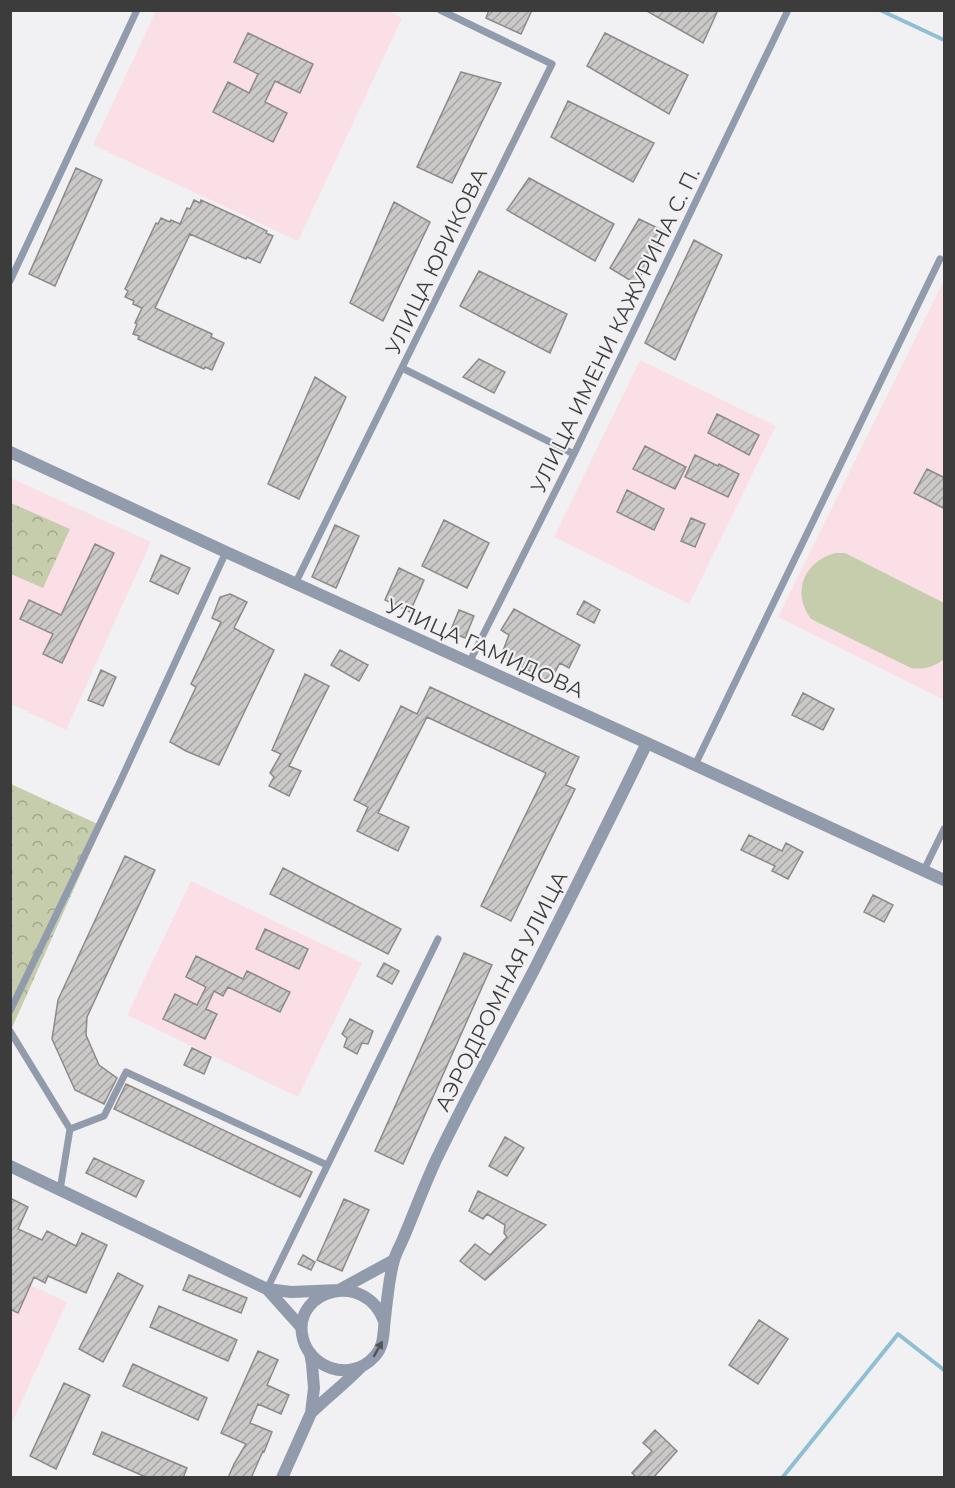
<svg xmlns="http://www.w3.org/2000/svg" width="955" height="1488" font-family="Montserrat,sans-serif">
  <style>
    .education { fill: #fae0e6 }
    .park { fill: url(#park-crowns) }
    .pitch { fill: #c5cdac }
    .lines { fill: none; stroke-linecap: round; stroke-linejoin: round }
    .stream { stroke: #90bfd4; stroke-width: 4 }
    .building { fill: url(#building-hatch); stroke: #8c8a89; stroke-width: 1.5 }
    .service { stroke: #919bab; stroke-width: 7 }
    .minor { stroke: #919bab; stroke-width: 12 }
    .tertiary { stroke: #919bab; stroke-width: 12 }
    .oneway { fill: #515458 }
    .labels { text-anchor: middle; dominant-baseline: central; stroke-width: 4.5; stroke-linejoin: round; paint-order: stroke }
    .street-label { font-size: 21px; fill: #3c3c3d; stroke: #f1f1f3 }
  </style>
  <defs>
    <pattern id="park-crowns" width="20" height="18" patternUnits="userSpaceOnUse" patternTransform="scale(1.5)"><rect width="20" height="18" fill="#c5cdac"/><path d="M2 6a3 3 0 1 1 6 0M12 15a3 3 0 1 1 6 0" fill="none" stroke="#a1a88d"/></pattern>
    <pattern id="building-hatch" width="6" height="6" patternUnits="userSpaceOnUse" patternTransform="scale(1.5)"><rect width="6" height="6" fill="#cbc9c8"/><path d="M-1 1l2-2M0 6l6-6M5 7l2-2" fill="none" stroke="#a6a4a4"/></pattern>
  </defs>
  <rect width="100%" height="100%" fill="#f1f1f3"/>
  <!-- education -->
  <path class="education" d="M387,10l15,8 -104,223 -205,-96 63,-134z
    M943,282l1,1v417l-166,-83z
    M640,360l136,66 -87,178 -135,-67z
    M11,478l140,64 -85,188 -55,-26z
    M191,881l171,82 -64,134 -171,-82z
    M11,1276l56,26 -56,123z"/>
  <!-- park -->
  <path class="park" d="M11,503l59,26 -27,59 -32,-14z
    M11,784l91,42 -91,204z"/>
  <!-- pitch -->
  <path class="pitch" d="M835,553h10l99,50v56c-10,8 -20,11 -33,9l-100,-49c-20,-27 -7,-57 24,-66z"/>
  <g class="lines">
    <!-- stream -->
    <path class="stream" d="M880,10l64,30
      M782,1478l116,-144 46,36"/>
  </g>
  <!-- building -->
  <path class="building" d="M489,10h43l-11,24 -35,-16z
    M645,10h73l-15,33z
    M248,33l65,31 -13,29 -25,-12 -10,21 22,11 -14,29 -60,-30 15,-30 21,11 9,-19 -24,-12z
    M605,33l83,42 -19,39 -82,-48z
    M461,72l40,11 -49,100 -35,-16z
    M568,101l86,42 -21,39 -82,-45z
    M76,168l26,12 -47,106 -26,-12z
    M529,178l85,46 -19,37 -88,-51z
    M194,200l6,3 1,-3 39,18 27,13 -1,2 7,3 -13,27 -13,-6 -1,2 -56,-25 -26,55 -9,19 57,26 -1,3 13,6 -12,27 -7,-3 -1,2 -66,-30 1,-3 -6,-2 4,-10 -2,-1 7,-15 -9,-4 1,-3 -9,-4 3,-6 -3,-2 31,-66 2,1 3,-6 9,4 1,-2 9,4 7,-16 3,1z
    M394,202l36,20 -47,99 -33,-18z
    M639,219l27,13 -30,52 -26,-16z
    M694,240l28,15 -47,105 -30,-17z
    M479,271l88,43 -17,39 -90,-47z
    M479,359l26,13 -11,21 -31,-16z
    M315,377l31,20 -47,102 -31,-15z
    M717,414l42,21 -10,20 -41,-22z
    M645,446l41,21 -11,22 -42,-20z
    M695,455l23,11 1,-2 20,10 -11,23 -43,-20z
    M927,469l18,9v31l-31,-16z
    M627,490l37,19 -10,21 -37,-18z
    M691,518l14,6 -10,23 -14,-6z
    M444,520l45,23 -22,45 -45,-22z
    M335,525l24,11 -23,52 -24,-11z
    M95,544l19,9 -52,110 -19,-9 10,-20 -33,-15 9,-19 32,15z
    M161,555l29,13 -12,26 -28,-13z
    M399,568l25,12 -14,32 -25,-12z
    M230,594l17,8 -13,26 40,22 -55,115 -33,-14 -16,-9 26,-55 -5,-3 30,-62 -9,-4 8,-21z
    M584,601l16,9 -6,13 -17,-9z
    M514,609l66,36 -11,23 -9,-5 -11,20 -19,-11v-1l-29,-15 8,-21 -8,-5z
    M459,610l15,6 -9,22 -15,-6z
    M340,650l28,15 -9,16 -28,-16z
    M101,670l15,7 -13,29 -15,-6z
    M305,674l24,12 -40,80 12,5 -12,25 -20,-10 5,-9 -4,-4 11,-19 -9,-4z
    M430,687l149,70 -13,28 9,4 -64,132 -30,-15 65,-133 -119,-56 -49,96 31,14 -11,24 -41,-20 11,-24 -14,-7 47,-94 16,8z
    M803,693l31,16 -11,21 -31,-15z
    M749,835l33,16 4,-8 17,9 -15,27 -16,-8 3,-5 -34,-16z
    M125,856l30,14 -68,147 -1,18 13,30 18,13 -13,26 -29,-14 -23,-51 6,-39z
    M283,868l118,61 -13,25 -118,-60z
    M873,895l20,10 -9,17 -20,-10z
    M265,929l43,20 -9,20 -43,-20z
    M464,953l28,12 -89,199 -28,-13z
    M196,956l47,23 4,-8 43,21 -10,20 -52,-25 -5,9 -9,-5 -8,18 11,5 -12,25 -42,-20 12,-25 22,11 9,-18 -20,-10z
    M384,963l15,8 -7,13 -15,-8z
    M350,1019l23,12 -5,13 -6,-1 -5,11 -13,-7 3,-9 -5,-4z
    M192,1048l19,9 -7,17 -20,-9z
    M126,1084l186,88 -12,25 -186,-88z
    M505,1137l19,11 -17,28 -18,-10z
    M94,1158l50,23 -8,16 -50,-24z
    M478,1191l68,34 -61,55 -25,-19 15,-17 15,11 17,-18 -3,-4 1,-8 -18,-11 -4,5 -14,-8z
    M10,1198l18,9 -10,22 24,11 5,-9 29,15 6,-13 25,12 -21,48 -38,-17 -3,7 -11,-6 -16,36 -8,-4z
    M344,1199l25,11 -27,61 -25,-11z
    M303,1255l12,7 -4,8 -13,-6z
    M118,1273l25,13 -40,76 -24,-13z
    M189,1275l58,23 -6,15 -58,-23z
    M159,1306l78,34 -9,21 -78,-34z
    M759,1320l29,19 -30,45 -29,-19z
    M258,1351l20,9 -11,25 22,10 -8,19 -23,-10 -8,19 22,9 -8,20 -1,-1 -12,27h-23l6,-14 12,-20 -25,-11z
    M133,1364l74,34 -9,22 -75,-34z
    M64,1383l26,12 -34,74 -26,-13z
    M655,1430l22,21 -24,27h-16l-5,-5 20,-22 -9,-8z
    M102,1432l85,36 -4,10h-35l-55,-24z"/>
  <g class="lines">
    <!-- service -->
    <path class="service" d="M10,281l127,-271
      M402,368l172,86
      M295,584l257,-520 -112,-54
      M469,663l105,-209 214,-444
      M695,765l245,-506
      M924,870l20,-41
      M10,1011l109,-227 107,-232
      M10,1031l60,98 -10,61
      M70,1129l34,-13 22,-44 201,93
      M267,1289l171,-350"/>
    <!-- minor -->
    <path class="minor" d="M311,1413c16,-16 35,-30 50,-46
      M282,1478l29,-65 3,-25 -2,-24 -2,-11"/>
    <!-- tertiary -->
    <path class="tertiary" d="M10,452l216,100 421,191 297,137
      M10,1166l257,123 24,3 48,-2 55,-30
      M267,1289l34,38
      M384,1321c-19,-51 -89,-31 -82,13 5,34 48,49 72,23 11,-11 9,-25 11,-39 2,-17 4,-41 9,-58 2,-7 6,-14 9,-21 11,-26 21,-53 33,-79 31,-64 65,-127 98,-190 38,-75 76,-151 113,-227"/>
  </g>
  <!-- one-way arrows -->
  <defs><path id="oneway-solid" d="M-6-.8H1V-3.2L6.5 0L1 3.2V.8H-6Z" transform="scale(1.5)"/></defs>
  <use class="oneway" href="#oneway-solid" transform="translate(378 1349) rotate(-61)"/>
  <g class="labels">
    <!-- street labels -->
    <g class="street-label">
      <text transform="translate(436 261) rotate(-64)">УЛИЦА ЮРИКОВА</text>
      <text transform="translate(615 330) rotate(-64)">УЛИЦА ИМЕНИ КАЖУРИНА С. П.</text>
      <text transform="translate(485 648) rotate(24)">УЛИЦА ГАМИДОВА</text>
      <text transform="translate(501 991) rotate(-63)">АЭРОДРОМНАЯ УЛИЦА</text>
    </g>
  </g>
  <!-- border -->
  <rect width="955" height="1488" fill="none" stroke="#3c3c3d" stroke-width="24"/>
</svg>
